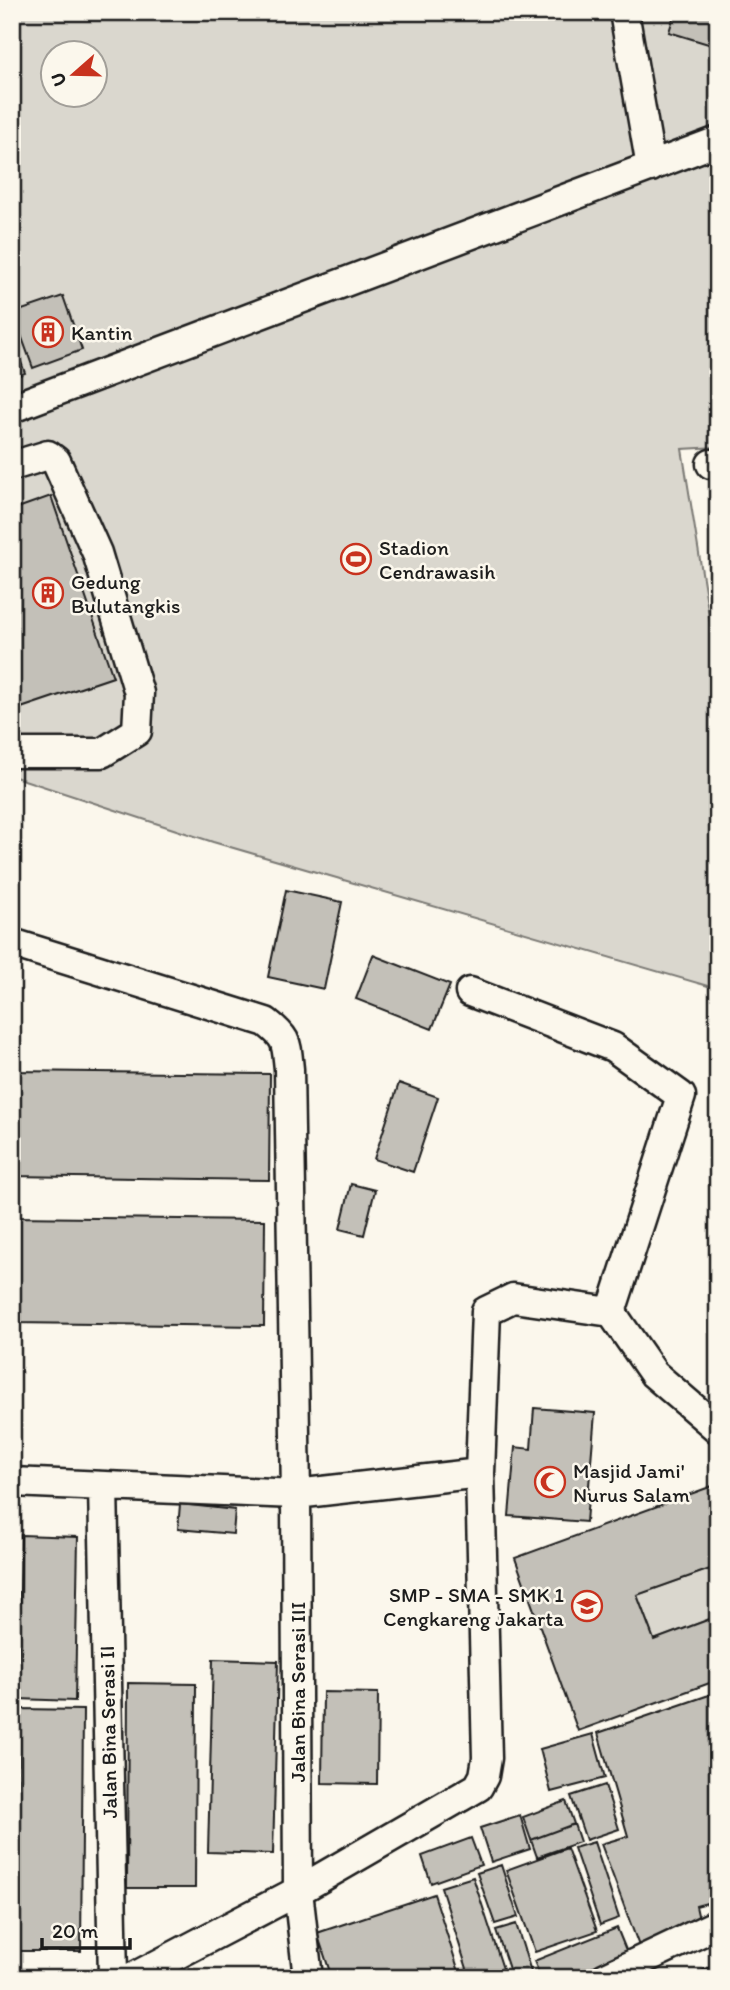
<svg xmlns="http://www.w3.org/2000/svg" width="730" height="1990" font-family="Itim,sans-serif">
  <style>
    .park { fill: #dad7ce; stroke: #7b7a75; stroke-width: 2; fill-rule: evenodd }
    .building { fill: #c3c0b8; stroke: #1c1c1c; stroke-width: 2 }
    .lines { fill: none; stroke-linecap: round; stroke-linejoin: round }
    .minor-casing { stroke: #1c1c1c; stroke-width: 33 }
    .minor { stroke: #fbf7ec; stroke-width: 28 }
    .labels { text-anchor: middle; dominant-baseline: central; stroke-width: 5; stroke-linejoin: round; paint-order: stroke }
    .poi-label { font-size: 21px; fill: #1c1c1c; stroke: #fbf7ec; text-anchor: start }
    .street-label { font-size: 21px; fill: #1c1c1c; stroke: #fbf7ec }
  </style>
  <rect width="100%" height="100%" fill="#fbf7ec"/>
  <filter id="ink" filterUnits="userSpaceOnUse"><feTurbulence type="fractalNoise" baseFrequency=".0143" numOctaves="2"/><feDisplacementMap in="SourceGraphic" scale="14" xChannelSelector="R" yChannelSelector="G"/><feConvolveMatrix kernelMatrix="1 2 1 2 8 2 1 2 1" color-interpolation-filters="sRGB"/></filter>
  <g filter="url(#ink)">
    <!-- park -->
    <path class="park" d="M12,12h706v435l-36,2 36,222v318l-505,-147 -201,-66zM52,52h42v42h-42z
      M710,1569l8,21v26l-64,24 -17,-45z"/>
    <!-- building -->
    <path class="building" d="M675,12h43v35l-49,-15z
      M63,296l19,54 -49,18 -20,-55z
      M12,337l13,36 -13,5z
      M51,496l62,181 -101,34v-201z
      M286,890l56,12 -18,87 -56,-12z
      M373,955l77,30 -18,44 -76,-30z
      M12,1071l258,3 -1,106 -257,-4z
      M399,1083l39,14 -25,75 -39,-13z
      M351,1184l24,6 -11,45 -24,-6z
      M12,1217l253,3 -1,106 -252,-3z
      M534,1408l61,5 -9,109 -77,-6 6,-69 16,2z
      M718,1484v106l-8,-21 -73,26 17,45 64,-24v64l-140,51 -63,-173z
      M180,1504l55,6 -2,24 -55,-5z
      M21,1535l57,2 -3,164 -57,-2z
      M213,1659l65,2 -5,193 -65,-2z
      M128,1683l68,1 -1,204h-68z
      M323,1692l55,1 -1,91 -55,-1z
      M718,1692v208l-22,6 4,18 -61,22 -38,-102 27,-8 -30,-103z
      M19,1709l64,1 -2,241h-63z
      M593,1734l12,44 -54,14 -11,-43z
      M605,1785l14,44 -33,11 -15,-44z
      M566,1801l8,23 -43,16 -8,-23z
      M520,1815l10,34 -39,13 -11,-34z
      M574,1824l6,18 -43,15 -6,-17z
      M471,1838l10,27 -50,18 -9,-27z
      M594,1842l25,76 -19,7 -26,-77z
      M567,1848l30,83 -62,21 -29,-82z
      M501,1865l17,52 -23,7 -18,-51z
      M473,1877l33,101h-36l-29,-91z
      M434,1894l27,84h-129l-15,-45z
      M516,1924l16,51 -8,3h-12l-16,-48z
      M617,1928l13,32 -45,18h-44l-7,-17z
      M718,1964v14h-25l-2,-3z"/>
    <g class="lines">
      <!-- minor casing -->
      <g class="minor-casing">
        <path id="minor" d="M624,12l27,155
          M12,408l706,-267
          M711,464h7
          M12,466l36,-11 8,6 41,92 42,140 -2,38 -35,22h-90
          M12,943l254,79c22,17 20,20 23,47l7,425 2,397 10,87
          M470,992l143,55 68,49 -70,216 43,62 64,55
          M12,1482l284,12 184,-21
          M103,1486l10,492
          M132,1978l166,-87 180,-104 6,-11 3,-18 -7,-285 6,-162 27,-13 98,14
          M604,1978l114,-54"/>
      </g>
      <!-- minor -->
      <use href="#minor" class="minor"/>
    </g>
  </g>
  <!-- icons -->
  <defs>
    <g id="building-ring" transform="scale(1.575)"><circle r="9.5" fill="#fbf7ec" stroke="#c8321e" stroke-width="1.5"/><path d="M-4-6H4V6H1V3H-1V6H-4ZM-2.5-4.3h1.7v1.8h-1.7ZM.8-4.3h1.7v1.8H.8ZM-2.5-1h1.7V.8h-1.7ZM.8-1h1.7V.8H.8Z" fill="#c8321e"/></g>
    <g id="stadium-ring" transform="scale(1.575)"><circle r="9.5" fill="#fbf7ec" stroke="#c8321e" stroke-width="1.5"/><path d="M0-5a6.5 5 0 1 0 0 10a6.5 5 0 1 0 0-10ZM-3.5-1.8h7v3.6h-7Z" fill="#c8321e"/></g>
    <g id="mosque-ring" transform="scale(1.575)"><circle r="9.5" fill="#fbf7ec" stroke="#c8321e" stroke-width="1.5"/><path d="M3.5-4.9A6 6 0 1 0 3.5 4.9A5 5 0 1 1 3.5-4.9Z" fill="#c8321e"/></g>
    <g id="school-ring" transform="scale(1.575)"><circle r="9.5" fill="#fbf7ec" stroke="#c8321e" stroke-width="1.5"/><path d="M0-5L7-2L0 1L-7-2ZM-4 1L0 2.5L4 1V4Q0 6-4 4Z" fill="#c8321e"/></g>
  </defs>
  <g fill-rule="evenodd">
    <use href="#building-ring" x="48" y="332"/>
    <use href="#stadium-ring" x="356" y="559"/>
    <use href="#building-ring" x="48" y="593"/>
    <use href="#mosque-ring" x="550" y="1482"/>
    <use href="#school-ring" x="587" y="1606"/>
  </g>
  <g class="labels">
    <!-- poi labels -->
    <g class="poi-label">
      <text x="71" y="332">Kantin</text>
      <text x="379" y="547">Stadion<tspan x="379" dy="24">Cendrawasih</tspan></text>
      <text x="71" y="581">Gedung<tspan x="71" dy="24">Bulutangkis</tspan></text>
      <text x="573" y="1470">Masjid Jami'<tspan x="573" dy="24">Nurus Salam</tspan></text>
      <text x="564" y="1594" text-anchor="end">SMP - SMA - SMK 1<tspan x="564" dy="24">Cengkareng Jakarta</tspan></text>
    </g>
    <!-- street labels -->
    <g class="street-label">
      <text transform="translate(297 1692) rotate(-90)">Jalan Bina Serasi III</text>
      <text transform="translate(108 1732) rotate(-91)">Jalan Bina Serasi II</text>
    </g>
  </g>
  <!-- margin -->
  <rect width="730" height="1990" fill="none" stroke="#fbf7ec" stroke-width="42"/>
  <rect x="21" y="21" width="688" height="1948" fill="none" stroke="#1c1c1c" stroke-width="2.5" filter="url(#ink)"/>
  <!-- north arrow -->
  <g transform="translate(74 74) rotate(250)"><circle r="33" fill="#fbf7ec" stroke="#a29f99" stroke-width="2"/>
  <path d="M0-5L12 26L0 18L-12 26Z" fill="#c8321e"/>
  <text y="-10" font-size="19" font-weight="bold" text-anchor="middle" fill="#1c1c1c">U</text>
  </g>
  <!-- scale -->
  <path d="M42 1938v10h88v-10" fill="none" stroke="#1c1c1c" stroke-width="3.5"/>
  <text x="52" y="1938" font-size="21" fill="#1c1c1c" stroke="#fbf7ec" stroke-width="5" paint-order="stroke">20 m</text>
</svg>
